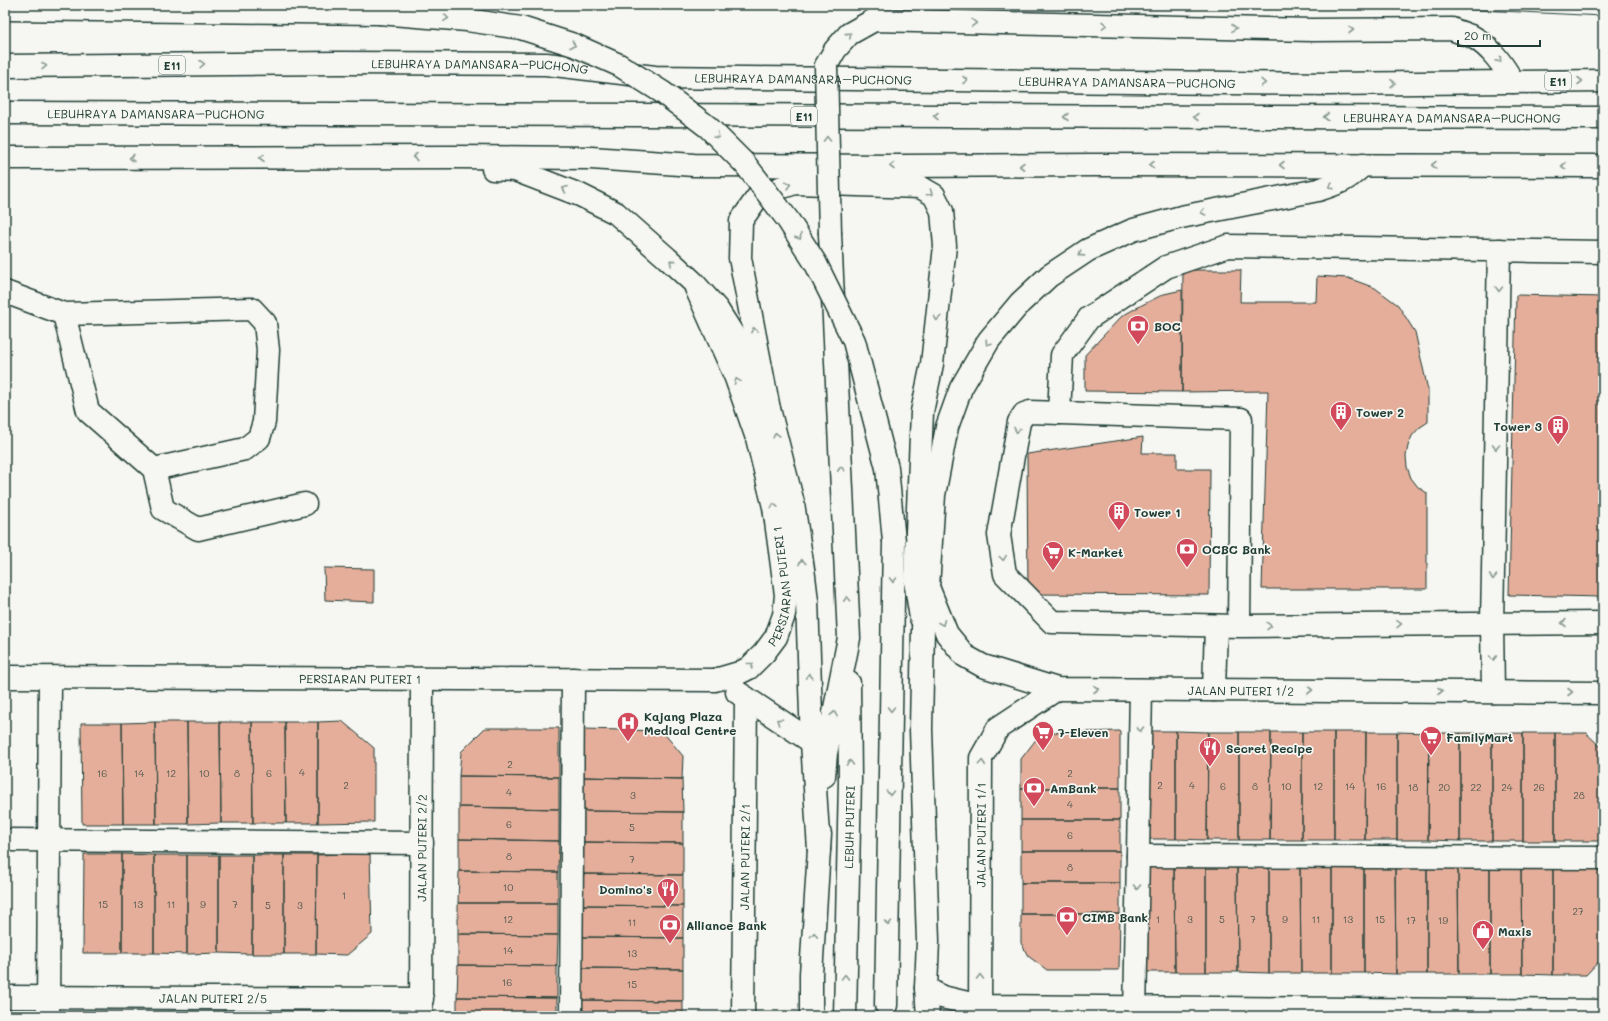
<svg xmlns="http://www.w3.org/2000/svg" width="1608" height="1021" font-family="Mali,sans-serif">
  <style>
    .building { fill: #e5ae9b; stroke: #1f3d34 }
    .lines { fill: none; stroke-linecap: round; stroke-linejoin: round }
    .minor-casing { stroke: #1f3d34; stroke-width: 25 }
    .major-casing { stroke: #1f3d34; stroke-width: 25 }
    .highway-casing { stroke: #1f3d34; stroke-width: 25 }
    .minor { stroke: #f6f6f2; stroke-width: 22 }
    .major { stroke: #f6f6f2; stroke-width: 22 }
    .highway { stroke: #f6f6f2; stroke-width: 22 }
    .tram { stroke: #1f3d34; stroke-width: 1 }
    .major-bridge-casing { stroke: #1f3d34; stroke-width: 25; stroke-linecap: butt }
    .highway-bridge-casing { stroke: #1f3d34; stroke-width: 25; stroke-linecap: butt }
    .major-bridge { stroke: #f6f6f2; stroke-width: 22 }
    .highway-bridge { stroke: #f6f6f2; stroke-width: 22 }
    .oneway { stroke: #8a9a93 }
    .labels { text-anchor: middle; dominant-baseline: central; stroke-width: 3.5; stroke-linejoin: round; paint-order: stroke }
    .number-label { font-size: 10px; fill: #50594e }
    .shield { fill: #f6f6f2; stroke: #60746d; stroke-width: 1 }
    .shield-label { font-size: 11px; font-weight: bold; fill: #1f3d34 }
    .street-label { font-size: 12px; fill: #1f3d34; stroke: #f6f6f2 }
    .poi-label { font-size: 12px; font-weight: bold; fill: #1f3d34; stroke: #f6f6f2; text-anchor: start }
  </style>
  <rect width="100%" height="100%" fill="#f6f6f2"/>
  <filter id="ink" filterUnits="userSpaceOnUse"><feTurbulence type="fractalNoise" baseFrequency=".025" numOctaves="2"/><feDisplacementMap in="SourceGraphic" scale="8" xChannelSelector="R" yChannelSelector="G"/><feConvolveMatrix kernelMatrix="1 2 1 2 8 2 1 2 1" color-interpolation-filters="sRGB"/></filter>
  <g filter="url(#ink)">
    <!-- building -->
    <path class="building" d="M1183,270h58l-1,32h76l1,-26 31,2 27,10 23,17 17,27 13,58v32l-9,6 -7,8 -4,10 -2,10 1,11 4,11 7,9 9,6v96h-165l6,-198 -86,1z
      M1182,290v102l-97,-1v-36l17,-18 20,-21 18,-10 24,-12z
      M1516,295l87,2v300l-94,-2z
      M1143,437l-1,16h35v16h33l-1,126 -181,-1 -1,-140z
      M324,568l50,1v33l-49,-2z
      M342,721l32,27v74l-56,1v-101z
      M155,722h32l1,102h-32z
      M155,722l1,102h-33l-1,-101z
      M187,722h33l1,101 -33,1z
      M220,722h32l1,101h-32z
      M252,722h33l1,101h-33z
      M285,722h33v101h-32z
      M81,723h41l1,101h-41z
      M485,728h74v49l-100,-1 2,-24z
      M583,729l79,2 21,25 -1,23 -99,-2z
      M1120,731v57h-99v-29l20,-26z
      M1144,731h32v108h-32z
      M1176,731l32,1 -1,108 -31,-1z
      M1208,732h31v108h-32z
      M1239,732h32l-1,108h-31z
      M1271,732h31v108h-32z
      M1302,732h32v108h-32z
      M1334,732h32l-1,108h-31z
      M1366,732h31v108h-32z
      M1397,732l32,1 -1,107h-31z
      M1429,733h31v108l-32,-1z
      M1460,733h32v108h-32z
      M1492,733h31v108h-31z
      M1523,733h32v108h-32z
      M1555,733h31l17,16v92h-48z
      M459,776l100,1v32l-100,-2z
      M583,777l99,2 1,33 -101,-1z
      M1021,788h99v32h-99z
      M459,807l100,2v32l-100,-2z
      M582,811l101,1v31l-101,-1z
      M1021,820h99v31h-99z
      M459,839l100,2 -1,31 -99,-1z
      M582,842l101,1v32l-101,-1z
      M1021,851h99v32h-99z
      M370,853l2,81 -25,21 -31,-1 1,-99z
      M84,854h38v99h-39z
      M122,854l32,1v98h-32z
      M154,855h33v99l-33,-1z
      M187,855h32v98l-32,1z
      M219,855h33v99l-33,-1z
      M252,855h32v99h-32z
      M284,855h33l-1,99h-32z
      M1458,865l1,109h-32v-108z
      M1458,865h32v109h-31z
      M1490,865h31l1,109h-32z
      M1521,865h32v110l-31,-1z
      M1553,865l50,1v91l-17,18h-33z
      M1143,866h31l1,106h-33z
      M1174,866h32v106h-31z
      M1206,866h31l1,106h-32z
      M1237,866h32v107l-31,-1z
      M1269,866h31l1,107h-32z
      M1300,866h32v107h-31z
      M1332,866h32v107h-32z
      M1364,866h31l1,108 -32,-1z
      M1395,866h32v108h-31z
      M459,871l99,1v31h-100z
      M582,874l101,1v31l-101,-1z
      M1021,883h99v31h-99z
      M458,903h100v32l-100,-1z
      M582,905l101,1v32l-101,-1z
      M1021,914h99l-1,56h-72l-19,-14 -7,-13z
      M458,934l100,1 -1,31 -99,-1z
      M582,937l101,1v31l-101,-1z
      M458,965l99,1v32l-100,-1z
      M582,968l101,1v32l-101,-1z
      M457,997l100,1v18h-100z
      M582,1000l101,1v15h-102z"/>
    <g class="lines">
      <!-- minor casing -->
      <g class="minor-casing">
        <g id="minor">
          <path d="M5,292l59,22 188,-5 13,14 3,27 -4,72 -5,16 -14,11 -91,20"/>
          <path d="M64,314l24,97 66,58 9,40 35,20 107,-25"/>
          <path d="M1059,413l3,-58 27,-37 77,-51 62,-21 375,6"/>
          <path id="s1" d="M928,587l19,47 18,22 18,10 74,23 546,4"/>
          <path d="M1239,626l2,-207 -211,-7 -6,2 -5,8 -20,113 6,39 47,48 187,4 364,-3"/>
          <path id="s2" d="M5,677l710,3 24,-7 10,-5 15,-15 12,-16 8,-22 2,-20 -12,-88 -17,-69 -21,-60 -40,-90"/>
          <path d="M1214,690l2,-64"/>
          <path d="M737,692l75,50"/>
          <path d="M1493,692l-1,-69 7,-373"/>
          <path d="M5,840l417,3"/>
          <path d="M1138,856l465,2"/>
          <path d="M926,988l16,9 38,9 623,5"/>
          <path id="s3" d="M5,997l417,2"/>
          <path d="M48,1016l2,-338"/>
          <path id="s4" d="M421,1016l1,-337"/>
          <path d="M571,1016l2,-337"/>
          <path id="s5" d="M743,1016l3,-318"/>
          <path id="s6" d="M980,1016l1,-258 17,-30 59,-39"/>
          <path d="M1135,1016l6,-326"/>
        </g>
      </g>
      <!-- major casing -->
      <g class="major-casing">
        <g id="major">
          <path d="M824,776l2,-23 23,-115 -19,-404"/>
          <path d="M819,850l-7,-108 -5,-141 -3,-25 -11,-73 -24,-94 -29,-151 1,-37 16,-23 23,-10 15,-5 125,4 14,8 8,16 3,35 -13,118 -10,48 -7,168 6,38"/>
          <path d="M811,1016v-42l9,-140"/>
          <path id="s7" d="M845,1016l5,-237 -1,-96"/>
        </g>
      </g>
      <!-- highway casing -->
      <g class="highway-casing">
        <g id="highway">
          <path d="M5,9l374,4"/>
          <path id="s8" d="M5,66l334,-3 207,1 109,13 673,7 275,-3"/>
          <path d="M826,66l9,-16 14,-16 25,-14 438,10 140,-1c6,3 14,5 21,8 18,10 30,28 40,45"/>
          <path id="s9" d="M5,113l1598,5"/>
          <path d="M5,158l449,-1 137,1 103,7 209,1 191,-1 509,1"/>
          <path d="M493,169l22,1 65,25 36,18 51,45 26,24 24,27 24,38 28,62"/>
          <path d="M886,1005l8,-464"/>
          <path d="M928,1016l-2,-28 2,-47 -7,-212 2,-101 5,-41 6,-92 13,-68 14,-39 28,-48 31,-37 29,-27 39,-26 45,-20 48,-13 137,-27c21,-7 29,-9 45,-25"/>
        </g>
      </g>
      <!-- minor -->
      <use href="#minor" class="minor"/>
      <!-- major -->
      <use href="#major" class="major"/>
      <!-- highway -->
      <use href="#highway" class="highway"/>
      <!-- tram -->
      <path class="tram" d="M1377,5l226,11"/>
      <!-- major-bridge casing -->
      <g class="major-bridge-casing">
        <path id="major-bridge" d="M826,66l4,168"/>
      </g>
      <!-- highway-bridge casing -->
      <g class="highway-bridge-casing">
        <path id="highway-bridge" d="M379,13l88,7 54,8 53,17 45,20 43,27 46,35 37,37 43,56 28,44 38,77 33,127 7,73"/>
      </g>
      <!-- major-bridge -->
      <use href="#major-bridge" class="major-bridge"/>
      <!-- highway-bridge -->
      <use href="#highway-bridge" class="highway-bridge"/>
    </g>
    <!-- one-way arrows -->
    <defs><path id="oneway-chevron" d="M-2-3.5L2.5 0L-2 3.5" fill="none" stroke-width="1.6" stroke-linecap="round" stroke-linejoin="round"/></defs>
    <g class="oneway">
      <use href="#oneway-chevron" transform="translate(446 18) rotate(5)"/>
      <use href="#oneway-chevron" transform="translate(974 23) rotate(1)"/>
      <use href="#oneway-chevron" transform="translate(1104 25) rotate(1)"/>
      <use href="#oneway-chevron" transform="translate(1234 28) rotate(1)"/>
      <use href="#oneway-chevron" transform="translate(1351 30)"/>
      <use href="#oneway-chevron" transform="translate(849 35) rotate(-41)"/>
      <use href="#oneway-chevron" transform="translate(573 45) rotate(20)"/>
      <use href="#oneway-chevron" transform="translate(1499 60) rotate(49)"/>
      <use href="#oneway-chevron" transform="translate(202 64) rotate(-1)"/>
      <use href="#oneway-chevron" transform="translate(44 66) rotate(-1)"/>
      <use href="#oneway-chevron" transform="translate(965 80)"/>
      <use href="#oneway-chevron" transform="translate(1580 81)"/>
      <use href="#oneway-chevron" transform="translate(1263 83) rotate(1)"/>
      <use href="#oneway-chevron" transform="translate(1393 83) rotate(-1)"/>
      <use href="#oneway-chevron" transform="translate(936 116) rotate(-180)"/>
      <use href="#oneway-chevron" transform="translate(1066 117) rotate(-180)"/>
      <use href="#oneway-chevron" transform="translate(1196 117) rotate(-180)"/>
      <use href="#oneway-chevron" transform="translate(1326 117) rotate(-180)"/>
      <use href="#oneway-chevron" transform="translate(717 136) rotate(45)"/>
      <use href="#oneway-chevron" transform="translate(827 139) rotate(-91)"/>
      <use href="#oneway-chevron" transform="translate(415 157) rotate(180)"/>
      <use href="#oneway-chevron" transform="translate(132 158) rotate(180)"/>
      <use href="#oneway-chevron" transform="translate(262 158) rotate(180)"/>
      <use href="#oneway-chevron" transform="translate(1152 165) rotate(-180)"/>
      <use href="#oneway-chevron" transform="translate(1282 165) rotate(-180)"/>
      <use href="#oneway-chevron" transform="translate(1434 165) rotate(-180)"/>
      <use href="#oneway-chevron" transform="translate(892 166) rotate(-180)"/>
      <use href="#oneway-chevron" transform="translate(1022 166) rotate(180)"/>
      <use href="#oneway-chevron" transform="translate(1564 166) rotate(-180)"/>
      <use href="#oneway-chevron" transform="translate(788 185) rotate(-15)"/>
      <use href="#oneway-chevron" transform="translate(1331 186) rotate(164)"/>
      <use href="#oneway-chevron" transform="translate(565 189) rotate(-158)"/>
      <use href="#oneway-chevron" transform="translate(930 193) rotate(35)"/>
      <use href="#oneway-chevron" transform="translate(1203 212) rotate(168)"/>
      <use href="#oneway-chevron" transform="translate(799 237) rotate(58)"/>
      <use href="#oneway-chevron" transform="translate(1081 254) rotate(147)"/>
      <use href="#oneway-chevron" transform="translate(672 262) rotate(-138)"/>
      <use href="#oneway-chevron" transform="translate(1499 289) rotate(91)"/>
      <use href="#oneway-chevron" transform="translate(937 318) rotate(97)"/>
      <use href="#oneway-chevron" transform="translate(754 330) rotate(-101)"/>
      <use href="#oneway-chevron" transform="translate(988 343) rotate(123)"/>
      <use href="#oneway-chevron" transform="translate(737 381) rotate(-111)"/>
      <use href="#oneway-chevron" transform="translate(1017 430) rotate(100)"/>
      <use href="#oneway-chevron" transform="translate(776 435) rotate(-104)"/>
      <use href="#oneway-chevron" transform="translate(1496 447) rotate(91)"/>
      <use href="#oneway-chevron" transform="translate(841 469) rotate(-93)"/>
      <use href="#oneway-chevron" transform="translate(774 506) rotate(-102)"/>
      <use href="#oneway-chevron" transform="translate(1003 558) rotate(82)"/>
      <use href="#oneway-chevron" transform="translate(802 562) rotate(-99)"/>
      <use href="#oneway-chevron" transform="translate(1493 577) rotate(91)"/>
      <use href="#oneway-chevron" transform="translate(893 580) rotate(91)"/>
      <use href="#oneway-chevron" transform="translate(847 599) rotate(-93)"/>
      <use href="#oneway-chevron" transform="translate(942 623) rotate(68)"/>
      <use href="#oneway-chevron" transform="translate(1564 623) rotate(180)"/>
      <use href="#oneway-chevron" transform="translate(1399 624) rotate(-1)"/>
      <use href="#oneway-chevron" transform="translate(1269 626) rotate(-1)"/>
      <use href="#oneway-chevron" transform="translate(1493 658) rotate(90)"/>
      <use href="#oneway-chevron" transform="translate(751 665) rotate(-39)"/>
      <use href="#oneway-chevron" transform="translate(809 676) rotate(-92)"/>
      <use href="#oneway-chevron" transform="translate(1096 689)"/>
      <use href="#oneway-chevron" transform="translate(1310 690)"/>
      <use href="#oneway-chevron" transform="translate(1440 691)"/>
      <use href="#oneway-chevron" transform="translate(1570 692)"/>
      <use href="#oneway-chevron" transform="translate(891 709) rotate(91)"/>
      <use href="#oneway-chevron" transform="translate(834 714) rotate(-79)"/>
      <use href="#oneway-chevron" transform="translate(779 721) rotate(-146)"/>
      <use href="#oneway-chevron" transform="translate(1140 729) rotate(91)"/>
      <use href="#oneway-chevron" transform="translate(850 763) rotate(-91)"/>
      <use href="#oneway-chevron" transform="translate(982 763) rotate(-85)"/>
      <use href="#oneway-chevron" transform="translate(890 793) rotate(91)"/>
      <use href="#oneway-chevron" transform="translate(1137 887) rotate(91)"/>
      <use href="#oneway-chevron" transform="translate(888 923) rotate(91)"/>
      <use href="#oneway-chevron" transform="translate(814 935) rotate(-87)"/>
      <use href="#oneway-chevron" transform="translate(845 977) rotate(-89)"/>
      <use href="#oneway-chevron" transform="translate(980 977) rotate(-90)"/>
    </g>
  </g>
  <!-- icons -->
  <defs>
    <g id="bank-pin" transform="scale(1.15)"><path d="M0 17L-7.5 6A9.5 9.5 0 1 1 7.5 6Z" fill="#d1495b" stroke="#f6f6f2"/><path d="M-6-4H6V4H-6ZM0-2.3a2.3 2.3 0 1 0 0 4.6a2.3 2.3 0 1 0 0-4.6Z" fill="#fff"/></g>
    <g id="building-pin" transform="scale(1.15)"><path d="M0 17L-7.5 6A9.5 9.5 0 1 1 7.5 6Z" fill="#d1495b" stroke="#f6f6f2"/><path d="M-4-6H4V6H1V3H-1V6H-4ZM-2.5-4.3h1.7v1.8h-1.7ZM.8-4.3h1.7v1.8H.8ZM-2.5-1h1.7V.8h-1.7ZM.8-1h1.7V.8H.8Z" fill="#fff"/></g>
    <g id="supermarket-pin" transform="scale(1.15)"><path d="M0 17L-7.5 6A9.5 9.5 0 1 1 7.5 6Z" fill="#d1495b" stroke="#f6f6f2"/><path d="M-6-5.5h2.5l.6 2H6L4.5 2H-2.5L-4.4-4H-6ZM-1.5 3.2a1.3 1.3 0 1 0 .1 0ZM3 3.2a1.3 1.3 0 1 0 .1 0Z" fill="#fff"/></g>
    <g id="hospital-pin" transform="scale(1.15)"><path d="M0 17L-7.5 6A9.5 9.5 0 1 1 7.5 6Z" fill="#d1495b" stroke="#f6f6f2"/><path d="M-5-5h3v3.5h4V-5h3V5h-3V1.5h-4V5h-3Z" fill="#fff"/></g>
    <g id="restaurant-pin" transform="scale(1.15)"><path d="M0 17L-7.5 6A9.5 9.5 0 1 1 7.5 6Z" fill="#d1495b" stroke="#f6f6f2"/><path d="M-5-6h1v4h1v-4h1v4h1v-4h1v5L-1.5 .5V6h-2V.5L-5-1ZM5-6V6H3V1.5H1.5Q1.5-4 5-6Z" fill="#fff"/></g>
    <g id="shop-pin" transform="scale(1.15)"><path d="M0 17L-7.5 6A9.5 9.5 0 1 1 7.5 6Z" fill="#d1495b" stroke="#f6f6f2"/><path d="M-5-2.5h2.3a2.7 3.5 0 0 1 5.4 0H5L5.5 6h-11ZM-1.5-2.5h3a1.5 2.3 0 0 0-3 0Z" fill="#fff"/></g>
  </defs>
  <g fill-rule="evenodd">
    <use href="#bank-pin" x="1138" y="326"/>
    <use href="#building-pin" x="1341" y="412"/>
    <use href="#building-pin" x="1558" y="426"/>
    <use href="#building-pin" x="1119" y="512"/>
    <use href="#bank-pin" x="1187" y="549"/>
    <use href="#supermarket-pin" x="1053" y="552"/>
    <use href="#hospital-pin" x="628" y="723"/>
    <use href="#supermarket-pin" x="1043" y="732"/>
    <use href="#supermarket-pin" x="1431" y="737"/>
    <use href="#restaurant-pin" x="1210" y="748"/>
    <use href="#bank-pin" x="1034" y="788"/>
    <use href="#restaurant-pin" x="668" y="889"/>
    <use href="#bank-pin" x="1067" y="917"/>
    <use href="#bank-pin" x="670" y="925"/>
    <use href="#shop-pin" x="1483" y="931"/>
  </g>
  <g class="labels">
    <!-- number labels -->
    <g class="number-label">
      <text x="510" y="764">2</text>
      <text x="302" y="772">4</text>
      <text x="102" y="773">16</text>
      <text x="139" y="773">14</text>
      <text x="171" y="773">12</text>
      <text x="204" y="773">10</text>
      <text x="237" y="773">8</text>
      <text x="269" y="773">6</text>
      <text x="1070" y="773">2</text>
      <text x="346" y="785">2</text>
      <text x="1160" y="785">2</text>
      <text x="1192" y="785">4</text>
      <text x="1223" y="786">6</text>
      <text x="1255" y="786">8</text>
      <text x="1286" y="786">10</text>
      <text x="1318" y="786">12</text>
      <text x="1350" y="786">14</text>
      <text x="1381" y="786">16</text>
      <text x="1413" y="787">18</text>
      <text x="1444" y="787">20</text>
      <text x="1476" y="787">22</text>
      <text x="1507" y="787">24</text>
      <text x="1539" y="787">26</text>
      <text x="509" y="792">4</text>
      <text x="633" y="795">3</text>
      <text x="1579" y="795">28</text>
      <text x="1070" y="804">4</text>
      <text x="509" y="824">6</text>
      <text x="632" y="827">5</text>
      <text x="1070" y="835">6</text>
      <text x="509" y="856">8</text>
      <text x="632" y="859">7</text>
      <text x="1070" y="867">8</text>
      <text x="508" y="887">10</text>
      <text x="344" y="895">1</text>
      <text x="103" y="904">15</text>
      <text x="138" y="904">13</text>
      <text x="171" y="904">11</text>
      <text x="203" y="904">9</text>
      <text x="235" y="904">7</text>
      <text x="268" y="905">5</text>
      <text x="300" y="905">3</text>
      <text x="1578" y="911">27</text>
      <text x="508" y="919">12</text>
      <text x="1158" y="919">1</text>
      <text x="1190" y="919">3</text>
      <text x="1222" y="919">5</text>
      <text x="1253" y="919">7</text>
      <text x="1285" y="919">9</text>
      <text x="1316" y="919">11</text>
      <text x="1348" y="919">13</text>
      <text x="1380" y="919">15</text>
      <text x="1411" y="920">17</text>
      <text x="1443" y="920">19</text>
      <text x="632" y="922">11</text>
      <text x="508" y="950">14</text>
      <text x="632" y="953">13</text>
      <text x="507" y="982">16</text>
      <text x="632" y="984">15</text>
    </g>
    <!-- shield labels -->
    <g class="shield">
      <rect x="159" y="56" width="26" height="18" rx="3"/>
      <rect x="1545" y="72" width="26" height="18" rx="3"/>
      <rect x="791" y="107" width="26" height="18" rx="3"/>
    </g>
    <g class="shield-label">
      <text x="172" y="65">E11</text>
      <text x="1558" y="81">E11</text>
      <text x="804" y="116">E11</text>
    </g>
    <!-- street labels -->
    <g class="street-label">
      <text stroke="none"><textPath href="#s8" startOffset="475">LEBUHRAYA DAMANSARA–PUCHONG</textPath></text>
      <text stroke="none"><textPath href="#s8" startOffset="799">LEBUHRAYA DAMANSARA–PUCHONG</textPath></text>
      <text stroke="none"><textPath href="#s8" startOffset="1123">LEBUHRAYA DAMANSARA–PUCHONG</textPath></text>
      <text stroke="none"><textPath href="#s9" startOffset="151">LEBUHRAYA DAMANSARA–PUCHONG</textPath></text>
      <text stroke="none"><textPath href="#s9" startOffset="1447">LEBUHRAYA DAMANSARA–PUCHONG</textPath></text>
      <text stroke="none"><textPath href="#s2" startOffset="839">PERSIARAN PUTERI 1</textPath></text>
      <text stroke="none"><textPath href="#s2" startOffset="355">PERSIARAN PUTERI 1</textPath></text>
      <text stroke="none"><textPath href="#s1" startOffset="361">JALAN PUTERI 1/2</textPath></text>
      <text stroke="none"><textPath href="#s7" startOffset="189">LEBUH PUTERI</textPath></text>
      <text stroke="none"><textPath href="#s6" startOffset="181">JALAN PUTERI 1/1</textPath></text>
      <text stroke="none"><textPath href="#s4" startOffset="168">JALAN PUTERI 2/2</textPath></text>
      <text stroke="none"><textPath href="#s5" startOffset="159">JALAN PUTERI 2/1</textPath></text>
      <text stroke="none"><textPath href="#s3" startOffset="208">JALAN PUTERI 2/5</textPath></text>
    </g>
    <!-- poi labels -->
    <g class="poi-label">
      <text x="1154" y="326">BOC</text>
      <text x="1356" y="412">Tower 2</text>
      <text x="1542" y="426" text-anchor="end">Tower 3</text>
      <text x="1134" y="512">Tower 1</text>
      <text x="1202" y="549">OCBC Bank</text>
      <text x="1068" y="552">K-Market</text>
      <text x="644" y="716">Kajang Plaza<tspan x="644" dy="14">Medical Centre</tspan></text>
      <text x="1058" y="732">7-Eleven</text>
      <text x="1446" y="737">FamilyMart</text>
      <text x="1226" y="748">Secret Recipe</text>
      <text x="1050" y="788">AmBank</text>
      <text x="652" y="889" text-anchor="end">Domino's</text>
      <text x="1082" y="917">CIMB Bank</text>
      <text x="686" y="925">Alliance Bank</text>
      <text x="1498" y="931">Maxis</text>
    </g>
  </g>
  <!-- margin -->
  <rect width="1608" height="1021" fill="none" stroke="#f6f6f2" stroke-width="20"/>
  <rect x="10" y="10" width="1588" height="1001" fill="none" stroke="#1f3d34" stroke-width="1.5" filter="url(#ink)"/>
  <!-- scale -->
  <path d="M1458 40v6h82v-6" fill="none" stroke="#1f3d34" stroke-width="2"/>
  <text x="1464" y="40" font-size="12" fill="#1f3d34" stroke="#f6f6f2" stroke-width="3" paint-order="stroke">20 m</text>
</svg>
